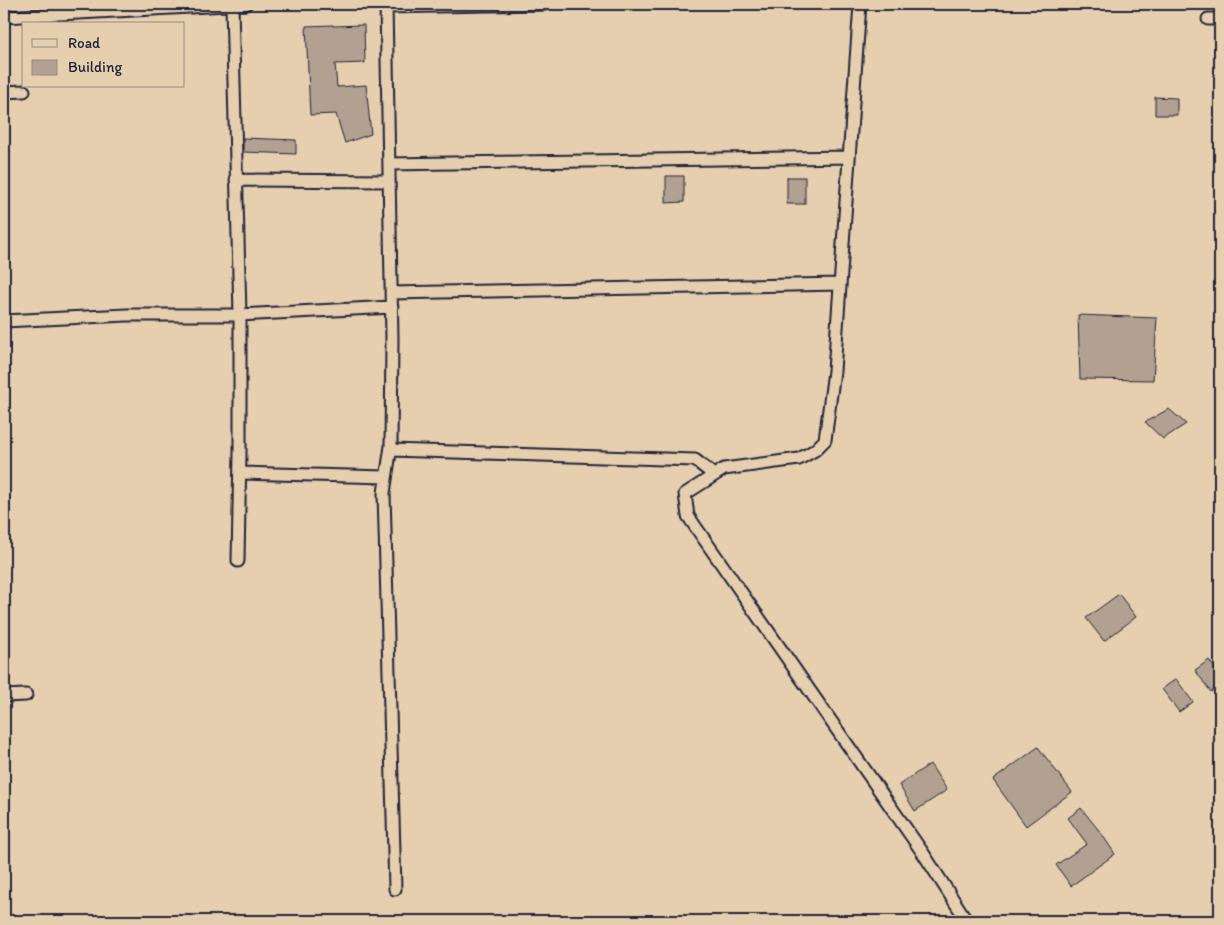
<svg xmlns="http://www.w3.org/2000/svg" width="1224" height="925" font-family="Itim,sans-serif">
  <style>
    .building { fill: #b2a190; stroke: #22223b }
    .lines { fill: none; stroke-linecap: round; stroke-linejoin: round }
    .street-casing { stroke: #22223b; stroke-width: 15 }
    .street { stroke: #e5cfae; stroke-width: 11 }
  </style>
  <rect width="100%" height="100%" fill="#e5cfae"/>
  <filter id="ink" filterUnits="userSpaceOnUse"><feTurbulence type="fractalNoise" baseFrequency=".02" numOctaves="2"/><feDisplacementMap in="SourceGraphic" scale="10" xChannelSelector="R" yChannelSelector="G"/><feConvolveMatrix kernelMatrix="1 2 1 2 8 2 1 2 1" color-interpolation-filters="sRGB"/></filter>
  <g filter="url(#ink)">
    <!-- building -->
    <path class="building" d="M333,25v1l31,-1 1,38 -30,1 2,23 29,-2 5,49 -26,9 -9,-29 -26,1 -4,-89z
      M1155,97l22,1v17h-22z
      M243,138l53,2v14l-53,-2z
      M666,176h18v26l-18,1z
      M787,177h18v27h-18z
      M1078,315l79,3 -4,62 -73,-1z
      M1169,409l17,15 -23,15 -18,-17z
      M1119,594l17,23 -32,24 -18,-23z
      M1209,660l11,16v9l-9,7 -16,-22z
      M1176,679l17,23 -14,10 -17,-23z
      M1038,747l34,45 -46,34 -33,-46z
      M930,764l17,26 -32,21 -16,-26z
      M1081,808l20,25 14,21 -44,32 -15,-21 31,-21 -19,-26z"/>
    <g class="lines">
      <!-- street casing -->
      <g class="street-casing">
        <path id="street" d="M386,4l6,335 -1,107 -7,47 11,396
          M860,4l-26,367 -9,69 -10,10 -16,9 -75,10 -39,25 3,22 235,337 44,68
          M232,6l8,309 152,-8
          M386,7l158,-3
          M4,17l242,-13
          M1208,19h12
          M4,92l20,-1
          M389,164l460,-7
          M236,180l153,1
          M391,293l449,-9
          M4,321l123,-6h113v137l-2,109
          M391,450l304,10 19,15
          M240,473l146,4
          M4,696l22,-1"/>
      </g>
      <!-- street -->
      <use href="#street" class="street"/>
    </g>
  </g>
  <!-- margin -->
  <rect width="1224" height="925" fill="none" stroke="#e5cfae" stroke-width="20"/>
  <rect x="10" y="10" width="1204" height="905" fill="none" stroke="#22223b" stroke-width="2" filter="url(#ink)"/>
  <!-- legend -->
  <rect x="22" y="22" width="162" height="65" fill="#e5cfae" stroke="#978a80"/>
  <rect x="32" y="39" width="25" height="8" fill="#e5cfae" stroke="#978a80"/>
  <text x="68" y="48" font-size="15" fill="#22223b">Road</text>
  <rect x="32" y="60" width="25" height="15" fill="#b2a190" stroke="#978a80"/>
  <text x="68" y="72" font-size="15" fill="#22223b">Building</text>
</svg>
